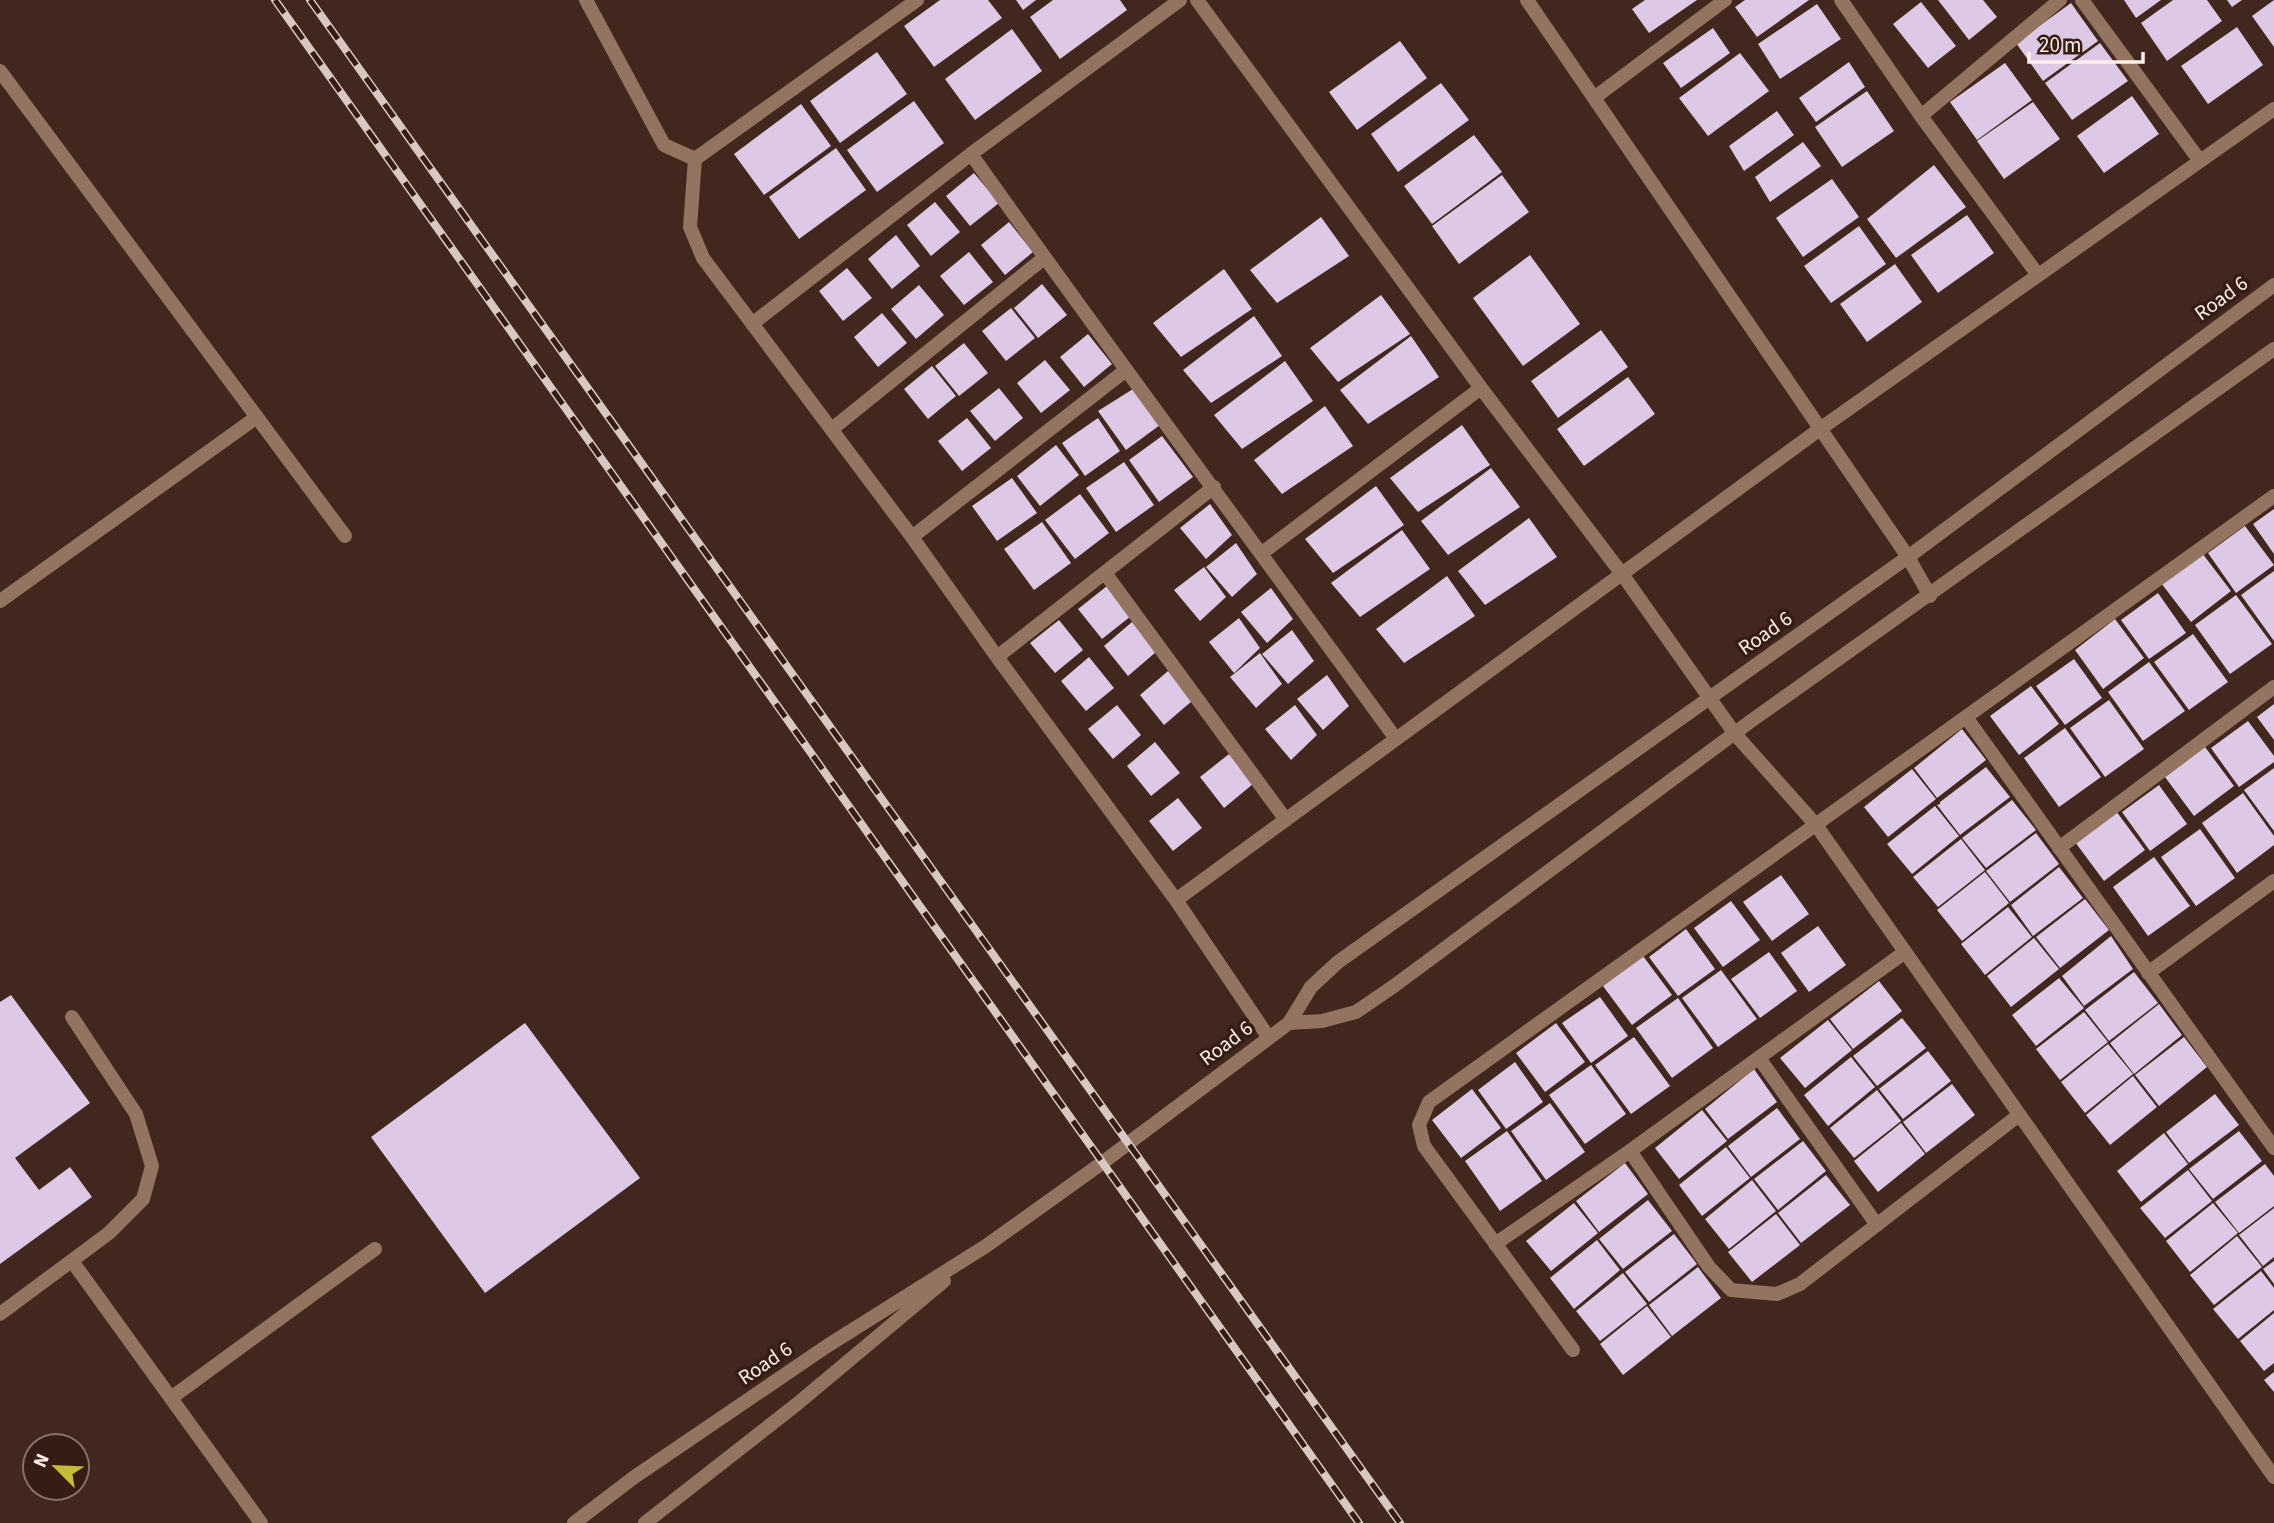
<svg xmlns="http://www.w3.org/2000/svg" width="2274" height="1523" font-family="'Source Sans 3',sans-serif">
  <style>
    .building { fill: #ddc9e5 }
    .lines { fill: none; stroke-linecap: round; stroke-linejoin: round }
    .service { stroke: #927461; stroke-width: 14 }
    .minor { stroke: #927461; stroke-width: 14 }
    .tertiary { stroke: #927461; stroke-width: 14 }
    .rail-casing { stroke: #d8c8c1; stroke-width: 8 }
    .rail { stroke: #361d13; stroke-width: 5; stroke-dasharray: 16; stroke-linecap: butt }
    .labels { text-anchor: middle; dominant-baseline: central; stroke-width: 7; stroke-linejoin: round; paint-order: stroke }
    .street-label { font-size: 21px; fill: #fef0ea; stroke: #361d13 }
  </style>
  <rect width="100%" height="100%" fill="#41271d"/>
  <!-- building -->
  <path class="building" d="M940,0h48l14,18 -68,49 -30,-41z
    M1016,0h20l-13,10z
    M1053,0h67l7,10 -67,49 -30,-42z
    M1645,0h52l-48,33 -17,-24z
    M1745,0h64l-52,37 -22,-30z
    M1938,0h45l14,17 -28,23z
    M2124,0h37l-25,18z
    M2173,0h34l15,21 -55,40 -26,-38z
    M2227,0h15l-10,7z
    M2274,0v47l-22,-31z
    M1921,2l35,44 -28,22 -35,-44z
    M2071,3l27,38 -55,40 -27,-38z
    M1817,4l24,35 -61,40 -22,-35z
    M2237,27l26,38 -55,39 -27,-38z
    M1713,28l17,25 -49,35 -18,-25z
    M1012,29l30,42 -67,49 -30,-41z
    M1400,41l27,37 -70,52 -28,-38z
    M2100,43l28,38 -56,39 -27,-37z
    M877,52l30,42 -67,49 -30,-42z
    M1740,53l29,38 -61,45 -29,-38z
    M1849,62l16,25 -49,35 -17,-24z
    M2005,63l27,37 -55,40 -27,-38z
    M1441,83l28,37 -71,52 -27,-38z
    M1867,91l27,40 -52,36 -27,-40z
    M2132,96l27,38 -55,39 -27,-37z
    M914,101l30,42 -67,49 -30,-42z
    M2033,102l27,37 -56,40 -27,-38z
    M801,104l30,42 -67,49 -30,-41z
    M1777,111l17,24 -50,36 -15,-25z
    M1474,135l28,37 -70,52 -28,-38z
    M1803,142l18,24 -51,36 -15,-25z
    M836,148l30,42 -67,49 -30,-42z
    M1934,165l32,42 -70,51 -29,-39z
    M974,173l25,30 -29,23 -24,-30z
    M1502,175l27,37 -70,52 -27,-38z
    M1832,179l27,38 -56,40 -27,-39z
    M935,202l25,30 -29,24 -24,-31z
    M1967,215l27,38 -56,40 -27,-38z
    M1321,217l28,39 -72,47 -27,-33z
    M1009,222l24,30 -28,23 -24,-30z
    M1859,226l27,38 -55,39 -27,-37z
    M896,235l24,31 -28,23 -24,-30z
    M969,252l24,30 -29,23 -24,-29z
    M1530,255l50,69 -57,42 -50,-68z
    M1895,264l27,38 -55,40 -27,-38z
    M847,268l25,30 -29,23 -24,-30z
    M1224,269l28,40 -71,48 -28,-34z
    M1042,284l25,31 -29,23 -24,-30z
    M919,285l25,30 -28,24 -25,-30z
    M1381,295l29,39 -72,48 -28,-34z
    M1011,308l24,30 -29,23 -24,-30z
    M882,313l25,30 -29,24 -24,-30z
    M1254,316l28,40 -71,47 -28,-33z
    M1601,330l27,37 -70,51 -27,-37z
    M1088,334l24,30 -28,23 -24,-30z
    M1411,336l28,41 -71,47 -28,-34z
    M964,343l24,30 -29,23 -24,-30z
    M1045,360l25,30 -29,23 -24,-30z
    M1285,361l28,40 -71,48 -28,-34z
    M932,366l24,30 -28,23 -24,-30z
    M1628,377l27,37 -71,52 -27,-37z
    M999,388l24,30 -28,23 -25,-30z
    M1133,389l27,36 -34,25 -28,-39z
    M1325,406l28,40 -71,48 -28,-34z
    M967,418l24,30 -29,23 -24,-30z
    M1098,418l22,33 -35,25 -23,-33z
    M1462,425l28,40 -72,47 -28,-34z
    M1162,436l31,41 -34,25 -30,-42z
    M1056,445l23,30 -39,31 -23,-30z
    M1124,462l30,43 -38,27 -30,-44z
    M1491,468l29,39 -72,48 -27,-34z
    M1012,478l25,35 -40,28 -25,-35z
    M1376,486l28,39 -71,48 -28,-34z
    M1080,494l29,39 -34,26 -30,-39z
    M1210,504l22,31 -26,24 -26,-31z
    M2274,509v45l-21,-30z
    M1529,518l28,39 -72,48 -27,-34z
    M1042,522l29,41 -37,27 -30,-41z
    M2245,526l29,39 -38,28 -28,-40z
    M1402,530l28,39 -70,48 -29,-34z
    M1236,543l21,31 -25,23 -26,-30z
    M2202,553l29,38 -40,31 -30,-39z
    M1204,567l22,30 -26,24 -26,-31z
    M2274,571v70l-33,-46z
    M1447,576l28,40 -71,47 -28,-34z
    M1107,586l24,30 -29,23 -24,-30z
    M1271,588l22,31 -26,24 -26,-31z
    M2158,593l28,40 -37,26 -28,-39z
    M2236,595l36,49 -42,30 -35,-49z
    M1239,618l21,30 -26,25 -25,-31z
    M2115,619l29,39 -41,31 -28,-39z
    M1059,620l24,30 -28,23 -25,-30z
    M1132,622l24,30 -28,24 -24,-30z
    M1292,630l22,31 -26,23 -26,-30z
    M2193,634l35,48 -39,28 -35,-48z
    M1260,653l22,31 -26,24 -26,-31z
    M1089,657l25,31 -28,23 -25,-30z
    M2074,659l28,39 -37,27 -29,-39z
    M2149,662l36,49 -42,30 -35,-49z
    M1168,671l24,30 -28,24 -24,-30z
    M1327,675l22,31 -26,24 -26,-31z
    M2031,686l28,38 -40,31 -29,-39z
    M2109,700l35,49 -39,28 -35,-49z
    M2274,704v36l-17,-23z
    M1117,705l24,30 -28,24 -25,-30z
    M1295,705l22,30 -26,25 -26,-31z
    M2248,721l26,35v6l-35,25 -28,-39z
    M2065,728l36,49 -42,30 -35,-49z
    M1962,729l24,31 -49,38 -23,-30z
    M1155,742l25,31 -29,23 -24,-30z
    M2205,747l29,39 -40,30 -29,-39z
    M1229,754l24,30 -29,24 -24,-31z
    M1986,767l24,30 -50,38 -23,-30 3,-1v-2z
    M2274,768v63l-30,-41z
    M1912,769l24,30 -48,38 -24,-30z
    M2159,785l28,39 -37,27 -28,-39z
    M2243,793l31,43v9l-37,28 -35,-50z
    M1178,798l24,30 -29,23 -24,-30z
    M2012,800l24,30 -50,38 -24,-30z
    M1935,806l24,30 -47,38 -25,-30z
    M2116,811l29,39 -41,31 -29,-39z
    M2200,829l35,49 -39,28 -35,-49z
    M2036,833l23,31 -49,38 -24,-31z
    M1961,839l24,31 -47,37 -25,-30z
    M2154,857l36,49 -42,30 -35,-49z
    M2059,867l24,31 -50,38 -22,-31z
    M1985,872l24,31 -47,38 -25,-31z
    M1781,875l28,39 -37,27 -29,-39z
    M2085,899l24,31 -49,38 -24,-31z
    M1731,901l29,39 -37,27 -29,-39z
    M2008,907l24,30 -47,38 -24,-31z
    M1818,926l28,39 -37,27 -28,-39z
    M1686,929l29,40 -37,27 -29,-39z
    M2111,936l22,33 -49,37 -22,-30z
    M2034,938l25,31 -48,38 -24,-31z
    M1769,952l28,39 -37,27 -29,-39z
    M1643,956l29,39 -40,30 -29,-39z
    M1721,970l36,49 -39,28 -36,-49z
    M2134,972l24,31 -49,38 -24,-31z
    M2059,978l25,30 -48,38 -24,-31z
    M1879,981l23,30 -49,38 -23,-30z
    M11,995l79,108 -75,55 24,32 31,-23 22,30 -92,67v-262z
    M1600,997l28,39 -37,27 -29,-40z
    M1678,998l35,50 -41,30 -36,-50z
    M2159,1004l23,31 -48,39 -24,-31z
    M2084,1012l24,30 -48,38 -24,-31z
    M1902,1018l24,30 -49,38 -24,-30z
    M1828,1020l24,30 -47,38 -25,-30z
    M525,1023l115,155 -155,115 -114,-156z
    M1556,1023l29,39 -40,30 -29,-39z
    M1634,1037l36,49 -39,28 -36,-49z
    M2184,1037l23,30 -48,39 -24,-31z
    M2108,1044l25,30 -48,39 -24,-31z
    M1928,1051l23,30 -48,38 -24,-30z
    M1851,1057l24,30 -47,39 -24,-31z
    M1515,1062l28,40 -37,27 -28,-39z
    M1591,1065l35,49 -41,30 -36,-49z
    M1754,1069l23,33 -49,37 -23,-30z
    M2133,1076l24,31 -47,38 -24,-30z
    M1952,1084l23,31 -49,38 -23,-31z
    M1472,1089l29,39 -40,30 -29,-38z
    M1877,1090l24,31 -47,37 -24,-30z
    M2215,1094l24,31 -50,38 -23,-31z
    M1550,1103l35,49 -39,28 -35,-49z
    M1777,1108l23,31 -49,38 -23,-31z
    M1702,1110l25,31 -48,38 -24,-31z
    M1901,1123l24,31 -47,38 -24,-31z
    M1507,1131l35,50 -42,30 -35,-50z
    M2239,1131l23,30 -49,38 -24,-30z
    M2164,1133l24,31 -47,38 -24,-31z
    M1803,1141l23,30 -48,39 -24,-31z
    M1726,1147l24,31 -48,38 -23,-31z
    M1625,1163l23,31 -49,38 -23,-31z
    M2265,1164l9,12v30l-35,27 -24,-31z
    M2188,1170l24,31 -47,37 -25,-30z
    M1826,1175l24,30 -49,38 -23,-30z
    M1752,1180l24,31 -47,38 -24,-30z
    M1648,1200l24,31 -49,38 -24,-30z
    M1574,1203l24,30 -47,38 -25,-30z
    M2213,1203l25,30 -48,39 -24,-31z
    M2274,1208v49l-11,9 -24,-31z
    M1776,1214l24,31 -48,37 -24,-30z
    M1674,1234l23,30 -48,38 -24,-30z
    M2237,1236l25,31 -48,38 -24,-30z
    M1597,1240l23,30 -46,39 -24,-31z
    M2274,1261v23l-11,-15z
    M1698,1267l23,31 -49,38 -23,-31z
    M2261,1271l13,17v22l-36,29 -25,-30z
    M1623,1273l24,31 -47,37 -24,-30z
    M1647,1306l24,31 -48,38 -23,-31z
    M2274,1313v50l-10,8 -24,-30z
    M2274,1372v20l-10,-12z"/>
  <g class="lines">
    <!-- service -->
    <path class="service" d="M72,1261l189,262
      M0,1314l109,-81 34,-34 9,-33 -16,-52 -64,-97
      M171,1398l204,-149"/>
    <!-- minor -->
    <path class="minor" d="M586,0l78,145 31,14
      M917,0l-222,159 -5,68 13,31 209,279 85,120
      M1197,0l284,388 141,186 113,160 81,91 458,652
      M1527,0l381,557 22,39
      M1841,0l80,116 139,-116
      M2082,0l118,161
      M0,71l345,465
      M1594,98l131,-98
      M1921,116l117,159
      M971,154c139,197 284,390 425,585
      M752,324l219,-170 209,-154
      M832,429l212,-171
      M1214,487l-217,170 179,243 93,138
      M912,537l214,-167
      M1262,553l219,-165
      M1105,573l181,247
      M0,601l257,-184
      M1966,717l308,431
      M2059,848l215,-161
      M1176,900l644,-471 454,-320
      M2148,973l126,-92
      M1759,1058l118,167
      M1630,1151l79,116 22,23 46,4 23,-10 219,-169
      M1495,1244l135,-93 275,-199
      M1573,1350l-149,-204 -5,-21 10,-23 845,-606"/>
    <!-- tertiary -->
    <path class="tertiary" d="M1289,1023l33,-2 34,-9 38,-26 357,-265 523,-372
      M574,1523l59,-45 194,-132 159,-100 116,-83 187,-140 22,-36 27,-25 570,-405 366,-272
      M645,1523l152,-119 147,-123"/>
    <!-- rail casing -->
    <g class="rail-casing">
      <path id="rail" d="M275,0l1084,1523
        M310,0l1090,1523"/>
    </g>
    <!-- rail -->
    <use href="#rail" class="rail"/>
  </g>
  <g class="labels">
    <!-- street labels -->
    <g class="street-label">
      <text transform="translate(2221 298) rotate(-36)">Road 6</text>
      <text transform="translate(1765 633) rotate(-35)">Road 6</text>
      <text transform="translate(1226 1043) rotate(-37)">Road 6</text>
      <text transform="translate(765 1363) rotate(-34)">Road 6</text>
    </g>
  </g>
  <!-- north arrow -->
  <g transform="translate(56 1467) rotate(294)"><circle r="33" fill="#361d13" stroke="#867169" stroke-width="2"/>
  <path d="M0-5L12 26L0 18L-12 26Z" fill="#c5bc3d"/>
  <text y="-10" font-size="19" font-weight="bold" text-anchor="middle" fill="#fef0ea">N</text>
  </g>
  <!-- scale -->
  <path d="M2029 52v10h114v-10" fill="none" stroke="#fef0ea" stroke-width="3.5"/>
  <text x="2039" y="52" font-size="21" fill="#fef0ea" stroke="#361d13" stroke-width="5" paint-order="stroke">20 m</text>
</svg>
